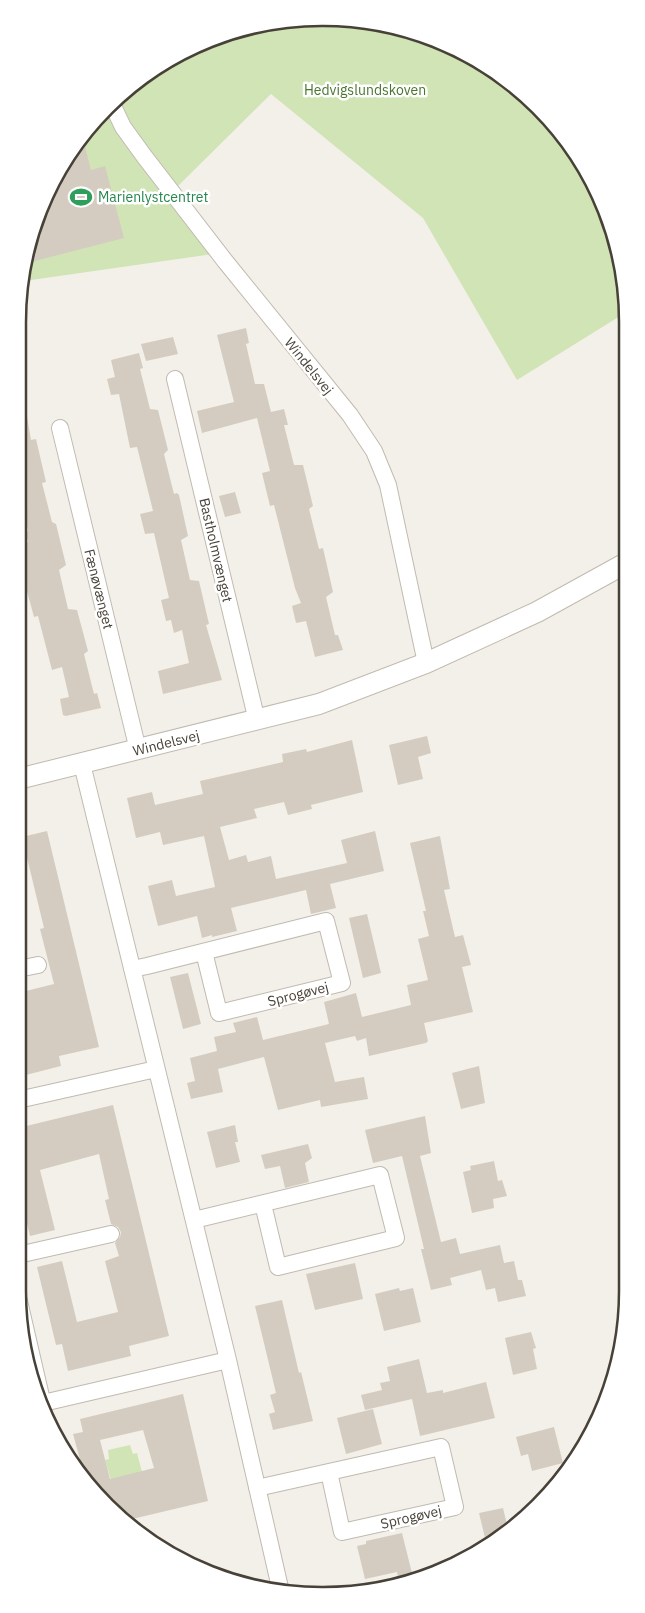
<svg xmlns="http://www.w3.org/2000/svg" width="645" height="1613" font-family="'IBM Plex Sans',sans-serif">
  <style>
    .green { fill: #d1e4b5 }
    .building { fill: #d4ccc0; fill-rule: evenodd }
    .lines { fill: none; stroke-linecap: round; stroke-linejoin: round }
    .minor-casing { stroke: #c1bab0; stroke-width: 18 }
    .tertiary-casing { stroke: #c1bab0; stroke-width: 22 }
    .minor { stroke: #fff; stroke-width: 16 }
    .tertiary { stroke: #fff; stroke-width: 20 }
    .labels { text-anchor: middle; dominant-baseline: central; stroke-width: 5; stroke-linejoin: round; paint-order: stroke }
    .park-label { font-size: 14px; fill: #4b752f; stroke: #fff }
    .leisure-label { font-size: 14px; fill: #27864d; stroke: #fff; text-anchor: start }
    .street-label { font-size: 14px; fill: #474138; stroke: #fff }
    .rim { fill: none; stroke: #474138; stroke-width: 2.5 }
  </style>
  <rect width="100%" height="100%" fill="#f3f0e9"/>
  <!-- green -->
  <path class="green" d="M302,18l118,16 72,35 60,53 44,66 29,94v31l-108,67 -94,-162 -152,-124 -94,93 50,65 -203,29 10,-56 59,-103 94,-73z
    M130,1445l3,9 4,-1 5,19 -31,8 -6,-20 4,-1 -1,-9z"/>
  <!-- building -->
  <path class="building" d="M83,139l8,31 14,-4 19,72 -97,25 7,-38z
    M246,328l3,15 -3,1 9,40h9l7,28 13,-3 4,16h-4l10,40h9l10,41 -4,3 10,40 4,-1 10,44 -7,5 9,38h3l5,15 -28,7 -9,-36 -10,2 -4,-17 9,-3 -6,-15 -21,-83 -4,1 -8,-33 8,-2 -13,-53 -55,15 -5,-22 37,-9 -17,-67z
    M173,337l5,17 -32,7 -5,-17z
    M139,353l4,15 -3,1 10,40 8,1 10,40 -4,4 10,40 3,-1 2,2 9,41 -7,4 9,40 9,1 10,43 -3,1 16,55 -59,14 -5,-23 31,-8 -7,-33 -8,3 -3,-13 -5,1 -5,-21 8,-2 -15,-65 -9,1 -5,-20 13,-3 -16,-64 -7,1 -11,-54 -8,1 -4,-16 8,-2 -4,-17z
    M26,410l5,30 5,-1 10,43 -4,1 10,39 4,2 10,41 -7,5 9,39 9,1 11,41 -4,3 10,40 3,-1 4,15 -35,8 -3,-1 -3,-16 9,-2 -7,-30 -10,3 -14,-54 -4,1 -16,-59v-10l7,-2 -1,-3 4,-1 -3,-10 3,-1 -7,-32 -3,1v-89z
    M235,492l6,21 -16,4 -6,-21z
    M427,736l4,17 -13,4 5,22 -25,6 -9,-40z
    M352,740l11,52 -52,13 1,4 -24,6 -4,-13 -30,7 3,9 -37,9 9,33 17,-5 2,7 23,-6 5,23 71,-16 -6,-23 34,-9 9,40 -54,13 6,24 -25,6 -5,-24 -75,18 6,23 -25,6v-2l-10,3 -5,-22 -39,10 -10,-40 24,-6 4,16 39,-9 -11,-51 -41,9 -3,-13 -24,6 -9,-40 25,-6 3,13 48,-11 -3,-13 83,-19 -1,-8 24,-5 1,3z
    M47,831l52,216 -40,9 2,10 -43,11v-27l8,-2 -8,-42v-13l36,-9 -14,-55 4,-1 -22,-91z
    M440,836l10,53 -6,1 11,47 8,-2 8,30 -9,2 11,45 -49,11 4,18 -2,2 -57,13 -3,-18 -9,3 -2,-5 -30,7 10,39 29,-5 4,22 -47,8 -1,-7 -42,10 -14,-53 -46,12 5,23 -32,7 -4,-16 8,-2 -5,-23 27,-7 -3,-14 22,-5 -3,-9 24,-6 6,23 66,-16 -5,-22 32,-9 6,24 49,-12 -4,-20 21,-5 -10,-41 11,-3 -6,-25h3l-16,-68z
    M367,914l14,59 -18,5 -14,-60z
    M188,973l13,51 -18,5 -13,-52z
    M479,1066l6,37 -24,6 -9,-36z
    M113,1105l56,231 -40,10 2,10 -63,15 -6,-27 -6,1 -19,-78 25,-6 15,61 41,-10 -13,-51 14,-5 -4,-13 5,-6 1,-5 -3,-5 -7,-3 -6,-24 4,-1 -10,-45 -59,16 15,60 -25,6 -12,-50v-58z
    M425,1116l6,37 -11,3 21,86 15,-4 4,16 40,-9 4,18 10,-2 4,19h4l4,16 -28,6 -3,-14 -9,2 -5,-20 -31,8 2,7 -21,5 -10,-41h3l-22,-93 -29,7 -8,-33z
    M235,1125l3,17h-3l5,20 -24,6 -9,-36z
    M308,1144l4,14 -7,5 4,19 -24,6 -5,-22 -15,3 -4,-14z
    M494,1161l4,20 4,-1 5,16 -14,3 1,9 -22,5 -9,-41 8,-2 -1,-4z
    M355,1263l8,36 -48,11 -9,-36z
    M399,1288l1,3 13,-3 8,34 -37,9 -9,-37z
    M282,1300l17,73 2,-1 12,49 -40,9 -4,-16 6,-2 -5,-17 6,-2 -21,-87z
    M531,1332l5,16 -3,1 4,20 -24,6 -8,-37z
    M419,1359l8,34 16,-3v3l43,-11 9,36 -75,18 -8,-37 -47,11 -4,-15 21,-5 -2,-7 10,-2 -3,-14z
    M183,1394l25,107 -80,19 -35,-29 -8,-13 -12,-44 10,-2 -3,-13zM143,1430l11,38 -44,11 -10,-39z
    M373,1409l9,35 -36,10 -9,-36z
    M554,1427l9,36 -31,8 -4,-17 -7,2 -5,-19z
    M503,1508l5,21 -21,17 -8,-33z
    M402,1533l11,44 -14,6 -2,-11 -32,7 -8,-33 9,-2v-3z"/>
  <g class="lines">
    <!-- minor casing -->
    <g class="minor-casing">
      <path id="minor" d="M113,106l10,21 21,29 81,105 125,154 24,36 14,34 38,178
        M175,379l82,342
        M60,428l78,322
        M82,764l146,596 53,232
        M18,969l20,-4
        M132,969l15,-3 179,-45 16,62 -123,30 -15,-61
        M18,1100l138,-31
        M194,1220l186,-45 16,63 -118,29 -15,-63
        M18,1255l93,-21
        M19,1301l24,104
        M43,1403l185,-43
        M257,1488l184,-41 14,60 -113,25 -13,-60"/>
    </g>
    <!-- tertiary casing -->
    <g class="tertiary-casing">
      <path id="tertiary" d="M18,779l301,-75 107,-41 111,-51 89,-49"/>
    </g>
    <!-- minor -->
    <use href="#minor" class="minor"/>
    <!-- tertiary -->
    <use href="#tertiary" class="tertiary"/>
  </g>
  <!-- icons -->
  <defs>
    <g id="stadium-bare" transform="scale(1.725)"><path d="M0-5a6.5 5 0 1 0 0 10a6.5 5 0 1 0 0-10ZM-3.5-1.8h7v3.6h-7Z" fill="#2e9e5b" stroke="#fff" stroke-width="2.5" paint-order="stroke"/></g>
  </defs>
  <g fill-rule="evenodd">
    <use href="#stadium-bare" x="81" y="197"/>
  </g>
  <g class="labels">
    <!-- park labels -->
    <g class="park-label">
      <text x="365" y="90">Hedvigslundskoven</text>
    </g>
    <!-- leisure labels -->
    <g class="leisure-label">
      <text x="98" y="197">Marienlystcentret</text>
    </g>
    <!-- street labels -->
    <g class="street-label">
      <text transform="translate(309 366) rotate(51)">Windelsvej</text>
      <text transform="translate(216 550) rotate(77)">Bastholmvænget</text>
      <text transform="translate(99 589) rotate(76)">Fænøvænget</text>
      <text transform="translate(166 743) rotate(-14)">Windelsvej</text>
      <text transform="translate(298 994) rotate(-14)">Sprogøvej</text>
      <text transform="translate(411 1517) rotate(-13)">Sprogøvej</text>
    </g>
  </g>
  <!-- crop -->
  <path d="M0 0H645V1613H0ZM322 26H323A296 296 0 0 1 619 322V1291A296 296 0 0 1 323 1587H322A296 296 0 0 1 26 1291V322A296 296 0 0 1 322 26Z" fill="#fff" fill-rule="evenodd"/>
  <path class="rim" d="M322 26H323A296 296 0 0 1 619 322V1291A296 296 0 0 1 323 1587H322A296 296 0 0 1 26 1291V322A296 296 0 0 1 322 26Z"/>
</svg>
